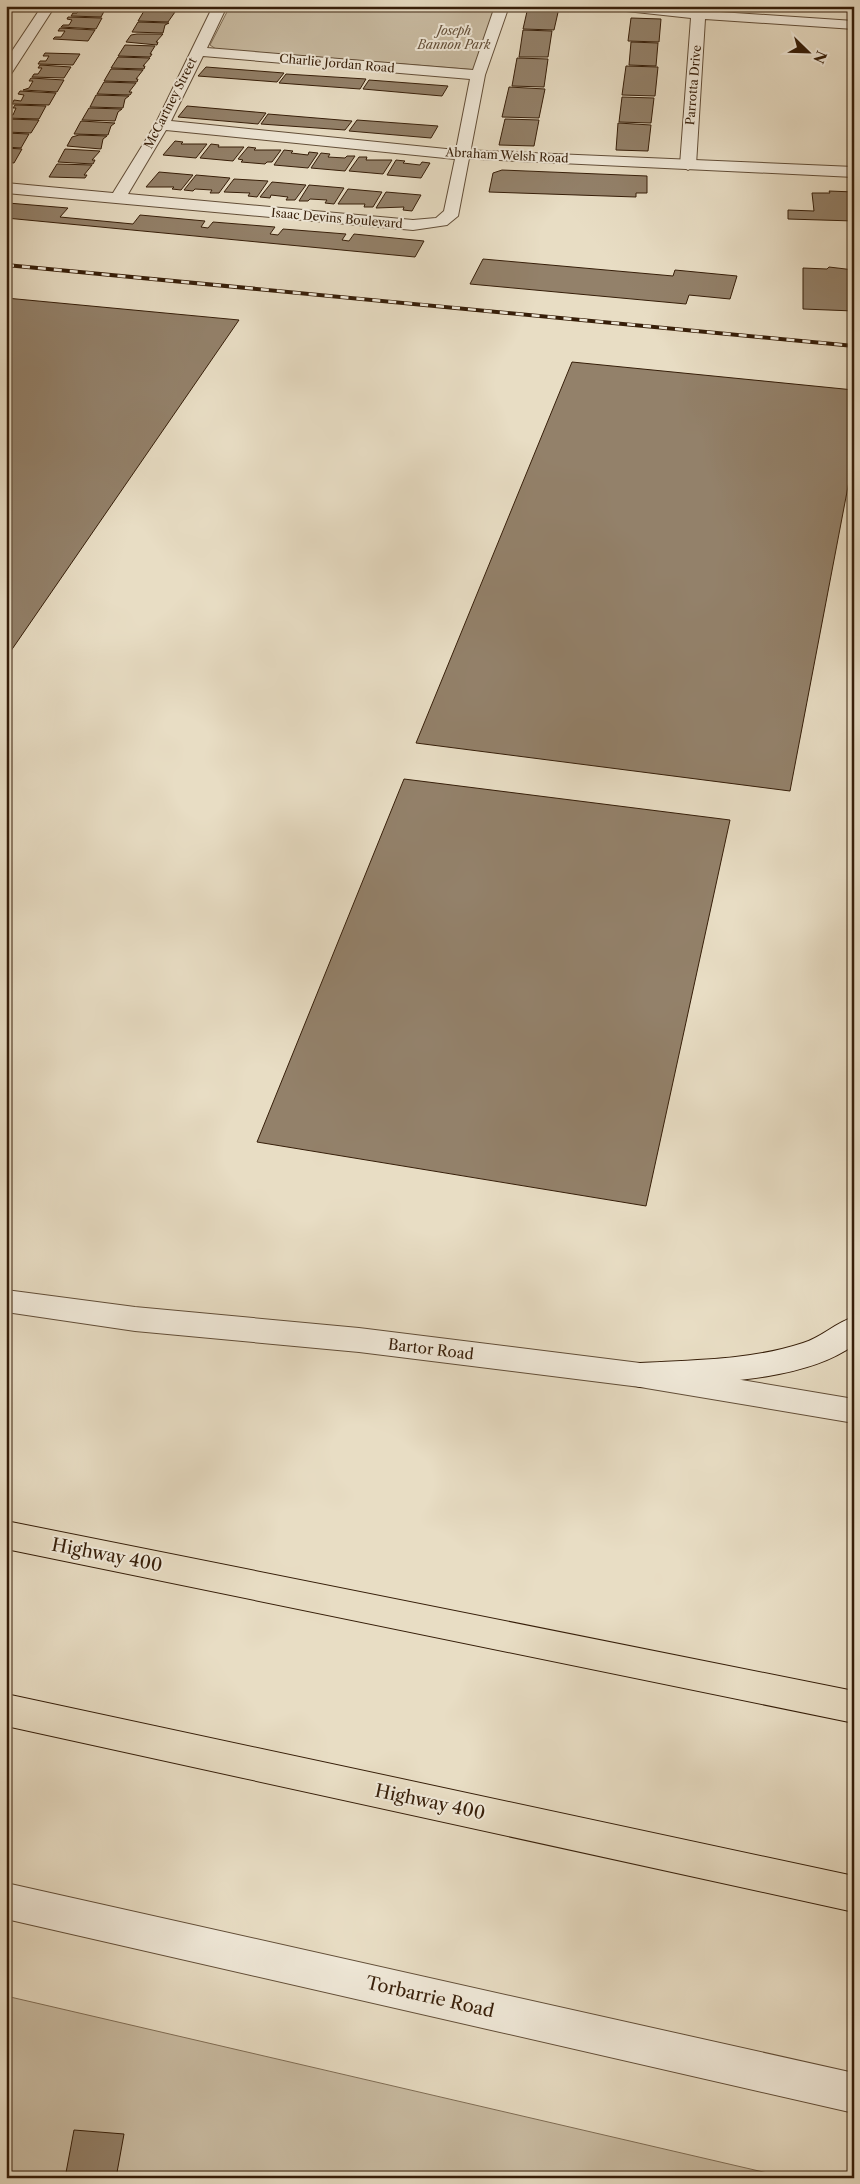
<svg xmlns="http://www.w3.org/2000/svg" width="860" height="2184" font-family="'Libre Caslon Text',serif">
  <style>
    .green { fill: #cabda4; stroke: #806e56 }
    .building { fill: #93816a; stroke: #361e09 }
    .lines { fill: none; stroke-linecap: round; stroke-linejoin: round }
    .minor-casing { stroke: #624e38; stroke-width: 2 }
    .tertiary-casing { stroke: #624e38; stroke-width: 2 }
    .secondary-casing { stroke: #361e09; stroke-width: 2 }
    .motorway-casing { stroke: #361e09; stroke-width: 2 }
    .minor { fill: #f0e9d9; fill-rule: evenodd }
    .tertiary { fill: #f0e9d9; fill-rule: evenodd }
    .secondary { fill: #f0e9d9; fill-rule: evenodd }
    .motorway { fill: #e8ddc4; fill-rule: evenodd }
    .rail-casing { stroke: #361e09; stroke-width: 4 }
    .rail { stroke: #f0e9d9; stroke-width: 2.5; stroke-dasharray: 8; stroke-linecap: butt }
    .labels { text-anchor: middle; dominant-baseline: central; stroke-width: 4; stroke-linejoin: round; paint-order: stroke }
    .far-park-label { font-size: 12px; font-style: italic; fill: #624e38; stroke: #f0e9d9 }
    .far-street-label { font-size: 12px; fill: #361e09; stroke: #f0e9d9 }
    .street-label { font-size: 15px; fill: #361e09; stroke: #f0e9d9 }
    .near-street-label { font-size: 18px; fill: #361e09; stroke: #f0e9d9 }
  </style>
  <rect width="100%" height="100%" fill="#e8ddc4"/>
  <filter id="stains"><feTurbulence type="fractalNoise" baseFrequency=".004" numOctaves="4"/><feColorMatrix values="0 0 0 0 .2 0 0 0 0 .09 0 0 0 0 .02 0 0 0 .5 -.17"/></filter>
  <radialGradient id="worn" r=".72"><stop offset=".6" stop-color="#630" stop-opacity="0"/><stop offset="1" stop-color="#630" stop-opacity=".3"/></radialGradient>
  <!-- green -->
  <path class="green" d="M230,6h267l-19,64 -262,-21 -6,-4z
    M6,1996l783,182h-783z"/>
  <!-- building -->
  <path class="building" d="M78,6h29l-6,11 -30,-1 2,-3h4l4,-5h-4z
    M147,6h29v2l-1,3 -30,-1z
    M528,7l31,1 -5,22 -31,-1z
    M144,11l31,1 -7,10 -30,-1z
    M68,17l34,1 -6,11 -35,-2 2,-2h6l3,-5 -5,-1z
    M631,18l30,1 -2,23 -31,-1z
    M138,22l31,1 -4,2 -2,8 -31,-1z
    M60,28l35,2 -7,11 -35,-2 2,-2h6l4,-6h-7z
    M523,30l29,1 -4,26h-29z
    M137,34h26l-7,8h2l-1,3 -31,-3 5,-7z
    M631,42l27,1 -2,23 -27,-1z
    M125,45l30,1 -5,8h2l-2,3 -32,-1z
    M45,53l35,1 -7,11 -35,-1 2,-3h6l3,-5h-6z
    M118,57l32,1 -7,8h2l-1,3 -33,-1z
    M517,58l31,1 -4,28 -32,-1z
    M40,65l31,2 -7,11 -32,-1 2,-3h4l4,-6h-4z
    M626,66l32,1 -3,29 -33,-1z
    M206,67l78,6 -7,9 -79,-6z
    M111,69l32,1 -7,9h2l-1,3 -33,-1z
    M286,74l80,5 -6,10 -81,-6z
    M31,78l33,2 -7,12 -34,-2 6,-2 4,-7h-4z
    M369,80l79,6 -6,10 -79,-7z
    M104,82l32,1 -7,9h3l-2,3 -33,-1z
    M509,87l36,2 -6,29 -37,-1z
    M20,91l36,2 -7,12 -37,-1 2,-4 7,1 3,-6 -6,-1z
    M96,95l33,1 -4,3 -2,9 -33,-1z
    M622,97l32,1 -3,25 -32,-1z
    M15,105l31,1 -7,13 -33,-1 2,-4 5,1 3,-7h-3z
    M187,106l79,7 -8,11 -80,-7z
    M89,108l33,1 -4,3 -3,9 -33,-1z
    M268,114l84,7 -7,9 -84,-6z
    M6,119l33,1 -8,13 -25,-1z
    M505,119l34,1 -5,26 -35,-1z
    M357,120l81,6 -7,12 -82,-7z
    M81,121l34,2 -4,3 -3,9 -34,-1z
    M618,123l33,2 -3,26 -32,-1z
    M6,133l23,1 -8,14 -15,-1z
    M79,135l28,1 -4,3 -2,10 -34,-3 5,-9z
    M175,141l8,1 -2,2h26l-11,14 -33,-3z
    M211,144l8,1 -1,2h26l-11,14 -33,-3z
    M248,147l8,1 -2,2h27l-9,12h-5l-2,2 -24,-2 2,-2 -5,-1z
    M6,148l16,1 -8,14 -8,-1z
    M65,149l35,2 -8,9h3l-2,4 -35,-2z
    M284,150l9,1 -2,2 17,2 1,-3 9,1 -10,15 -34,-3z
    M321,153l9,1 -2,3 17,1 2,-2h8l-10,15 -34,-3z
    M359,157h8l-1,3h26l-9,14 -34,-3z
    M396,160l9,1 -2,2 17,2 2,-3 8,1 -9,15 -34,-3z
    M57,164l35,1 -8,10h3l-2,3 -36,-1z
    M502,170l145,6v17h-11v4l-147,-5 4,-19z
    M159,172l34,3 -12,15 -9,-1 2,-2h-28z
    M196,175l34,3 -11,15h-9l2,-3 -17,-1 -2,2 -9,-1z
    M234,179l34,2 -11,16 -9,-1 2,-3 -26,-1z
    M272,182l34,3 -11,15h-9l2,-3 -17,-2 -1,3 -10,-1z
    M309,185l35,3 -10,16 -9,-1 2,-3 -17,-1 -2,2h-9z
    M348,189l34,3 -9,15h-9l1,-3h-27z
    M829,191l25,1v29l-66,-2v-9l26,1 -2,-18h18z
    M386,192l35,3 -9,16 -9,-1 1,-3 -28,1z
    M8,203l60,5 -8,9 73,7 7,-9 65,6 -4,6 7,1 5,-6 62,5 -5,7 8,1 5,-6 63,5 -4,6 7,1 5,-7 70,7 -9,16 -409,-39z
    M483,259l190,17 2,-6 62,6 -7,23 -41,-4 -3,9 -216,-20z
    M829,267l25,3v41l-51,-2v-41l24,1z
    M6,298l233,22 -233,338z
    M572,362l282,28v65l-64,336 -374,-48z
    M404,779l326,41 -84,386 -389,-64z
    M74,2130l50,4 -8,44h-51z"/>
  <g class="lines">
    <!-- minor casing -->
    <g class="minor-casing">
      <path id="minor" d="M42,6h13l-44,68 -5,1v-15z
        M213,6h14l-20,42 266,22 22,-64h14l-24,69 -27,141 -11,9 -34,5 -407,-37v-10l107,10 42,-68zM203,56l267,23 -14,71 -285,-29zM166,130l289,29 -11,52 -8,7 -23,2 -285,-26z
        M611,6h44l37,4v-4h14l-1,5 149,10v8l-149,-10 -9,146 -8,5 -8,-5 11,-147 -74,-8z
        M6,1883l848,190v40l-848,-194z"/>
    </g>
    <!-- tertiary casing -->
    <g class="tertiary-casing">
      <path id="tertiary" d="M463,150l391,17v10l-396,-19 -3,-3z
        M6,1290l129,17 224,21 281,35 214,36v24l-214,-36 -281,-35 -224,-21 -129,-19z"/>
    </g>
    <!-- secondary casing -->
    <g class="secondary-casing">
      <path id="secondary" d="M854,1317v28c-52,38 -152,38 -214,42l-11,-3 -5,-9 5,-9 11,-3c53,-3 112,-3 163,-20 19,-6 32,-20 51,-26z"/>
    </g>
    <!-- motorway casing -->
    <g class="motorway-casing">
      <path id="motorway" d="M6,1521l848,170v32l-848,-174z
        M6,1694l848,182v36l-848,-186z"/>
    </g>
    <!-- minor -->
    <use href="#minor" class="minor"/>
    <!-- tertiary -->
    <use href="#tertiary" class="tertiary"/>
    <!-- secondary -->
    <use href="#secondary" class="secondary"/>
    <!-- motorway -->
    <use href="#motorway" class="motorway"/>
    <!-- rail casing -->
    <g class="rail-casing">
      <path id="rail" d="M6,265l848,81"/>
    </g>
    <!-- rail -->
    <use href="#rail" class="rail"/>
  </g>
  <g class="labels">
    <!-- far-park labels -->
    <g class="far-park-label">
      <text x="454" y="30">Joseph<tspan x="454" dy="14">Bannon Park</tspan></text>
    </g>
    <!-- far-street labels -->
    <g class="far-street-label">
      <text transform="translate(337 63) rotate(5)">Charlie Jordan Road</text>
      <text transform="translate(693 85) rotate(-85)">Parrotta Drive</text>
      <text transform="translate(170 103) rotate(-63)">McCartney Street</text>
      <text transform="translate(507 155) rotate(3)">Abraham Welsh Road</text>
      <text transform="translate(337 218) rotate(5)">Isaac Devins Boulevard</text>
    </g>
    <!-- street labels -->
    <g class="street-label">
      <text transform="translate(431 1349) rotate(7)">Bartor Road</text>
    </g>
    <!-- near-street labels -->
    <g class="near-street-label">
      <text transform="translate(107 1555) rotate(11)">Highway 400</text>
      <text transform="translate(430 1802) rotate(12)">Highway 400</text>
      <text transform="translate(430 1997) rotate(13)">Torbarrie Road</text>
    </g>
  </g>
  <!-- margin -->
  <rect width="860" height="2184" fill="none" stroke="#e8ddc4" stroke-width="25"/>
  <rect x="8" y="8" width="845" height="2169" fill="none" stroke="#361e09" stroke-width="2.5"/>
  <rect x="12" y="12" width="835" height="2159" fill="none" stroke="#361e09"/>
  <!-- north arrow -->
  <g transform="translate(808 52) rotate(113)" stroke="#f0e9d9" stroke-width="4" paint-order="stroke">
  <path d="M0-4L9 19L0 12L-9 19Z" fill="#361e09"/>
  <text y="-8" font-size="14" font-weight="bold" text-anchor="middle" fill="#361e09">N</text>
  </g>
  <rect width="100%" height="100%" filter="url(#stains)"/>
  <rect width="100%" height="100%" fill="url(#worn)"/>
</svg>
